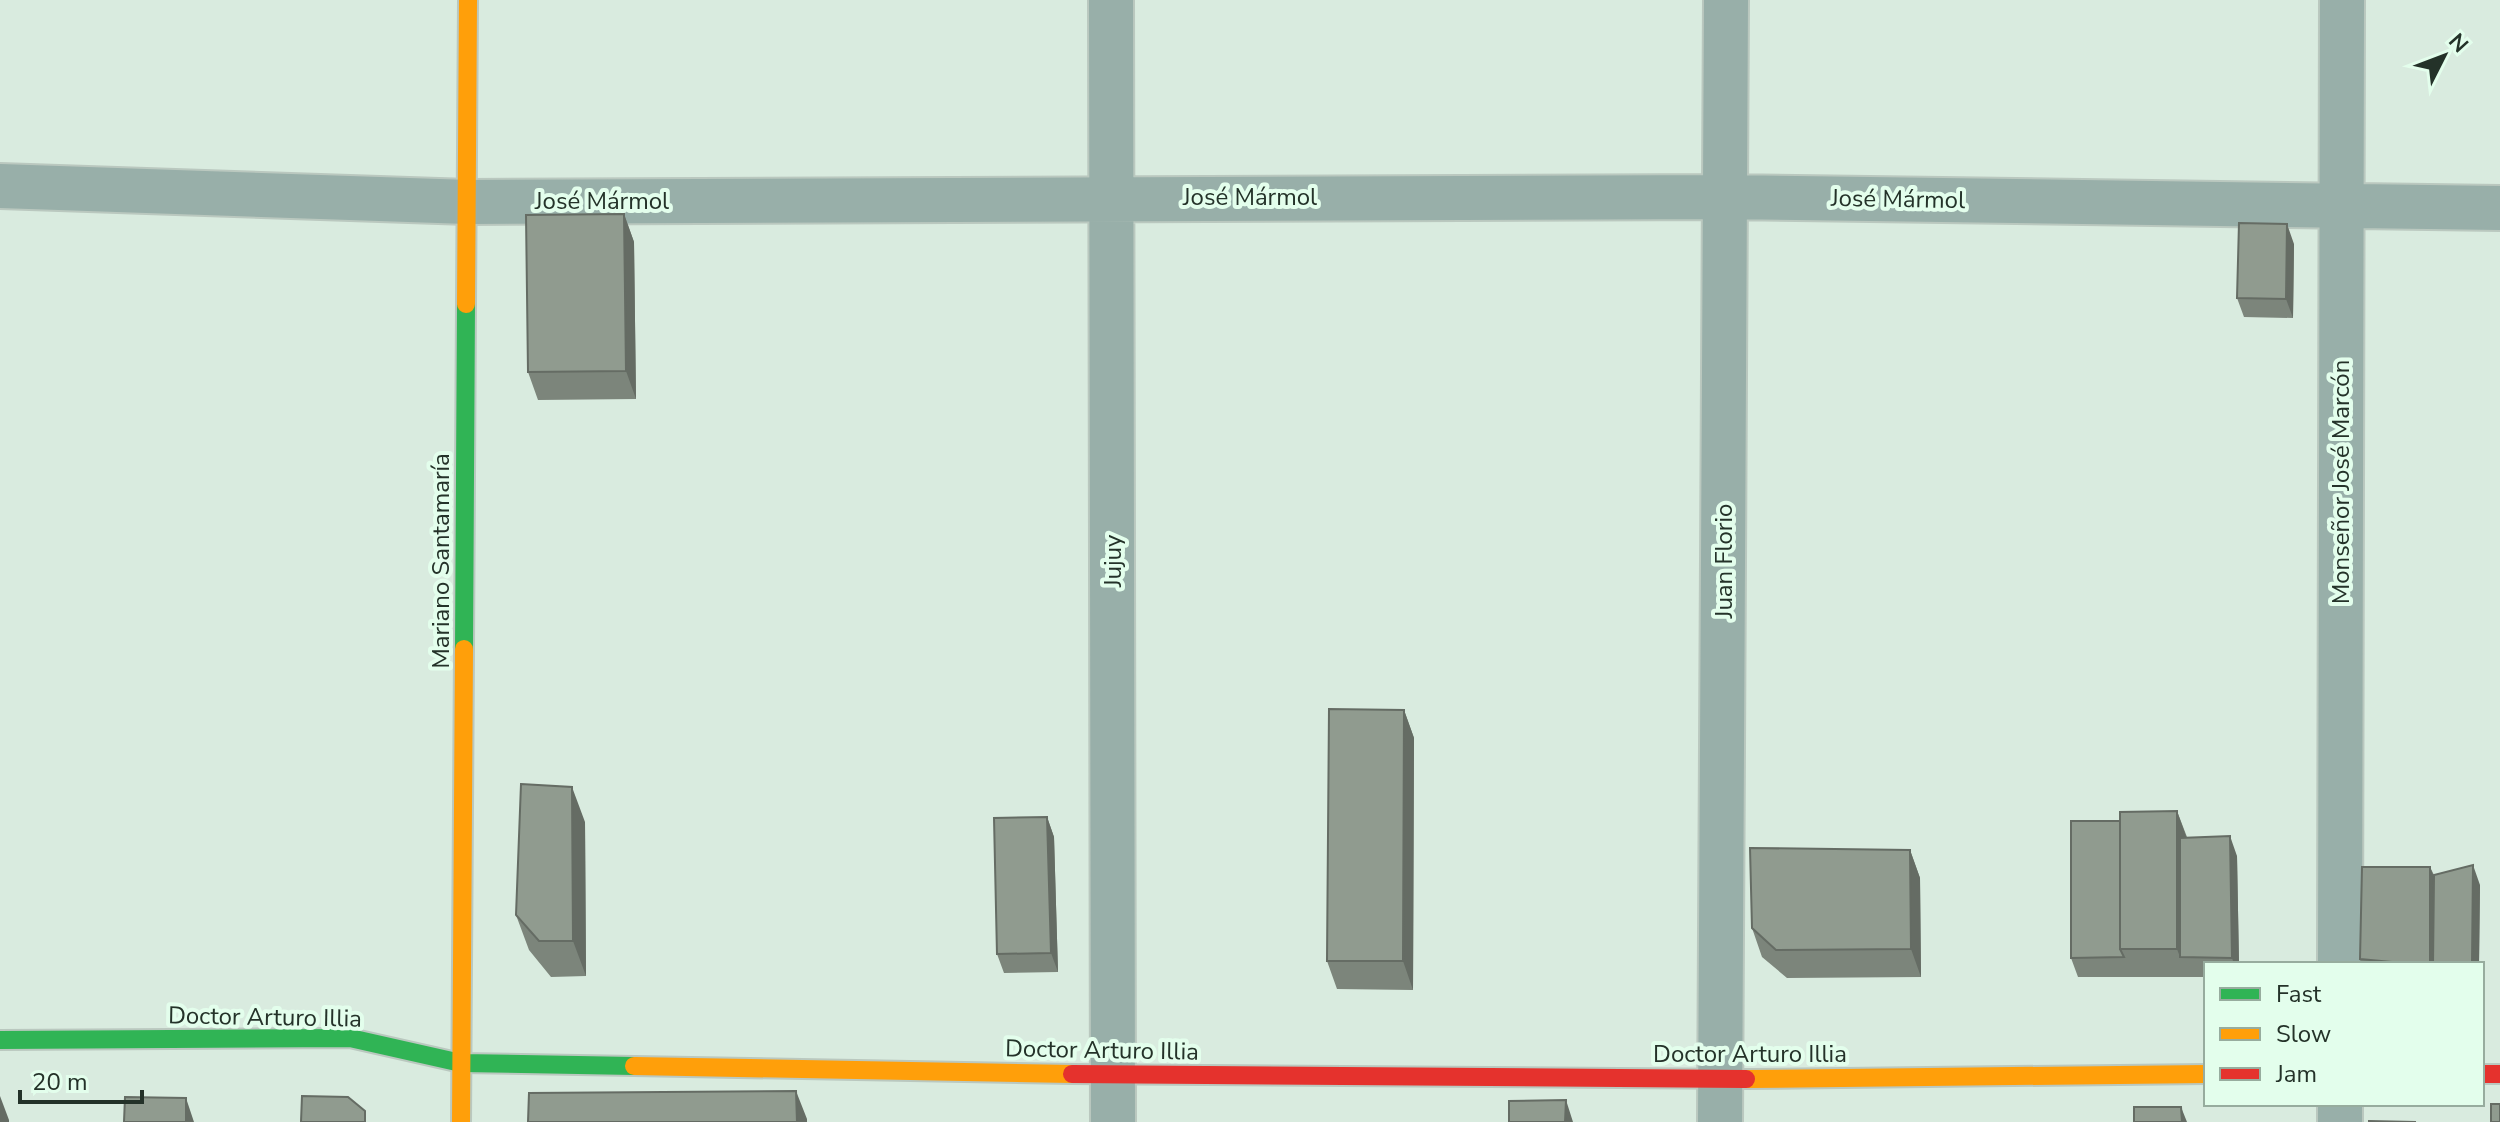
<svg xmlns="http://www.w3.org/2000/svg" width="2500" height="1122" font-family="'Nunito Sans',sans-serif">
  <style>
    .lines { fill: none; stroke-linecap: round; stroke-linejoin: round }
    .street-casing { stroke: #bac8bf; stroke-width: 48 }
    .fast-casing { stroke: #bac8bf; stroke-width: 22 }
    .slow-casing { stroke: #bac8bf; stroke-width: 22 }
    .jam-casing { stroke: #bac8bf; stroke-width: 22 }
    .street { stroke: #98afa9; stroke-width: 44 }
    .fast { stroke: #30b455; stroke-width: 18 }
    .slow { stroke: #ff9f0a; stroke-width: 18 }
    .jam { stroke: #e5322d; stroke-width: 18 }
    .wall { fill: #7c857b }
    .shaded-wall { fill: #656c64 }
    .building { fill: #909b8f; stroke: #656c64; stroke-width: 2 }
    .labels { text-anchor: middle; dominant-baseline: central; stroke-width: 8; stroke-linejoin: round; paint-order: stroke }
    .street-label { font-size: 24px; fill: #243229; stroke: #e3feec }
  </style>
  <rect width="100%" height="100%" fill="#d9ebdf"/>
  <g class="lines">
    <!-- street casing -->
    <g class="street-casing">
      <path id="street" d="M1111,0l2,1122
        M0,186l468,16 1259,-5 773,11
        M2340,964l2,-964
        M1720,1122l6,-1122
        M2340,1122v-18"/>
    </g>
    <!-- fast casing -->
    <g class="fast-casing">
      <path id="fast" d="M464,649l2,-345
        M0,1040l350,-2 111,25 173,3"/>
    </g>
    <!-- slow casing -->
    <g class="slow-casing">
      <path id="slow" d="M466,304l2,-304
        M634,1066l438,8
        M1746,1079l460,-5
        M461,1122l3,-473"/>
    </g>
    <!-- jam casing -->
    <g class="jam-casing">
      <path id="jam" d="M1072,1074l674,5
        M2482,1074h18"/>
    </g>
    <!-- street -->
    <use href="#street" class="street"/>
    <!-- fast -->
    <use href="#fast" class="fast"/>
    <!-- slow -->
    <use href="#slow" class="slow"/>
    <!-- jam -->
    <use href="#jam" class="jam"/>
  </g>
  <!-- wall -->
  <path class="wall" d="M624,214l10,28 2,157 -98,1 -10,-28z
    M2294,244l-1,74 -49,-1 -7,-19z
    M1404,710l10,28 -1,252 -76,-1 -10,-28z
    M2177,811l10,26 50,19 2,108h-33v13h-128l-7,-19 49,-137z
    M1047,817l7,20 4,135 -54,1 -7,-19z
    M585,822l1,154 -35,1 -22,-27 -13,-35z
    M1910,850l10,28 1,99 -134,1 -25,-21 -10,-29z
    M2430,867l4,8 46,10 -1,79h-118l-1,-5z"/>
  <!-- shaded-wall -->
  <path class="shaded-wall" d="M624,214l10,28 2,157 -10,-28z
    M2287,224l7,20 -1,74 -7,-19z
    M1404,710l10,28 -1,252 -10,-29z
    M572,787l13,35 1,154 -13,-35z
    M2177,811l10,28 -7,118 -3,-8z
    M1047,817l7,20 4,135 -7,-19z
    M2230,836l7,20 2,108h-5l-2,-6z
    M1910,850l10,28 1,99 -10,-28z
    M2473,865l7,20 -1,79h-7z
    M2430,867l11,28 -1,69h-10z
    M796,1091l11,28v3h-10z
    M0,1096l9,24v2h-9z
    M186,1098l8,24h-8z
    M1566,1100l7,22h-8z
    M2181,1107l6,15h-5z"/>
  <!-- building -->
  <path class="building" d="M624,214l2,157 -98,1 -2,-157z
    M2239,223l48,1 -1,75 -49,-1z
    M1329,709l75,1 -1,251h-76z
    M521,784l51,3 1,154h-34l-23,-26z
    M2177,811v138h-57v-137z
    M1047,817l4,136 -54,1 -3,-136z
    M2071,821h49v128l4,8 -53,1z
    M2230,836l2,122 -52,-1v-119z
    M1750,848l160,2 1,99 -135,1 -24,-22z
    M2473,865l-1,99h-39l1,-89z
    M2362,867h68v97h-17l-53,-5z
    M796,1091l1,31h-269l1,-29z
    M302,1096l46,1 17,14v11h-64z
    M125,1097l61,1v24h-62z
    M1566,1100l-1,22h-56v-21z
    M2491,1104h9v18h-9z
    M2134,1107h47l1,15h-48z
    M2369,1121l47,1h-47z"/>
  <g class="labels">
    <!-- street labels -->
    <g class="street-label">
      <text x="1250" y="197">José Mármol</text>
      <text transform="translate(1898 199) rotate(1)">José Mármol</text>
      <text x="602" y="201">José Mármol</text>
      <text transform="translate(2341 482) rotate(-90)">Monseñor José Marcón</text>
      <text transform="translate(441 561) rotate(-90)">Mariano Santamaría</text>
      <text transform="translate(1113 561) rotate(-90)">Jujuy</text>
      <text transform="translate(1724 561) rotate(-90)">Juan Florio</text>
      <text transform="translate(265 1017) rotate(1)">Doctor Arturo Illia</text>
      <text transform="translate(1102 1050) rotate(1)">Doctor Arturo Illia</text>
      <text x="1750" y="1054">Doctor Arturo Illia</text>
    </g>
  </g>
  <!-- legend -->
  <rect x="2204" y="962" width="280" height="144" fill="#e3feec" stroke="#97ac9e" stroke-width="2"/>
  <rect x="2220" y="988" width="40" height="12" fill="#30b455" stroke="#97ac9e" stroke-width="2"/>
  <text x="2276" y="1002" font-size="24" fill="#243229">Fast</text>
  <rect x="2220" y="1028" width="40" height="12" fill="#ff9f0a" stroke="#97ac9e" stroke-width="2"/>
  <text x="2276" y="1042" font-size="24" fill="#243229">Slow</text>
  <rect x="2220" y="1068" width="40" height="12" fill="#e5322d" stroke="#97ac9e" stroke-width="2"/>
  <text x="2276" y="1082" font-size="24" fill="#243229">Jam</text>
  <!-- north arrow -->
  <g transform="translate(2444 56) rotate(48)" stroke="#e3feec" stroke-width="6" paint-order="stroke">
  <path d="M0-6L14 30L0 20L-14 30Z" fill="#243229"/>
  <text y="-12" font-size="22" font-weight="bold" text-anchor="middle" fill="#243229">N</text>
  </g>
  <!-- scale -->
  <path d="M20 1090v12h122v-12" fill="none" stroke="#243229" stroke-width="4"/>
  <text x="32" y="1090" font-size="24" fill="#243229" stroke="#e3feec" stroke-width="6" paint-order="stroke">20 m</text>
</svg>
